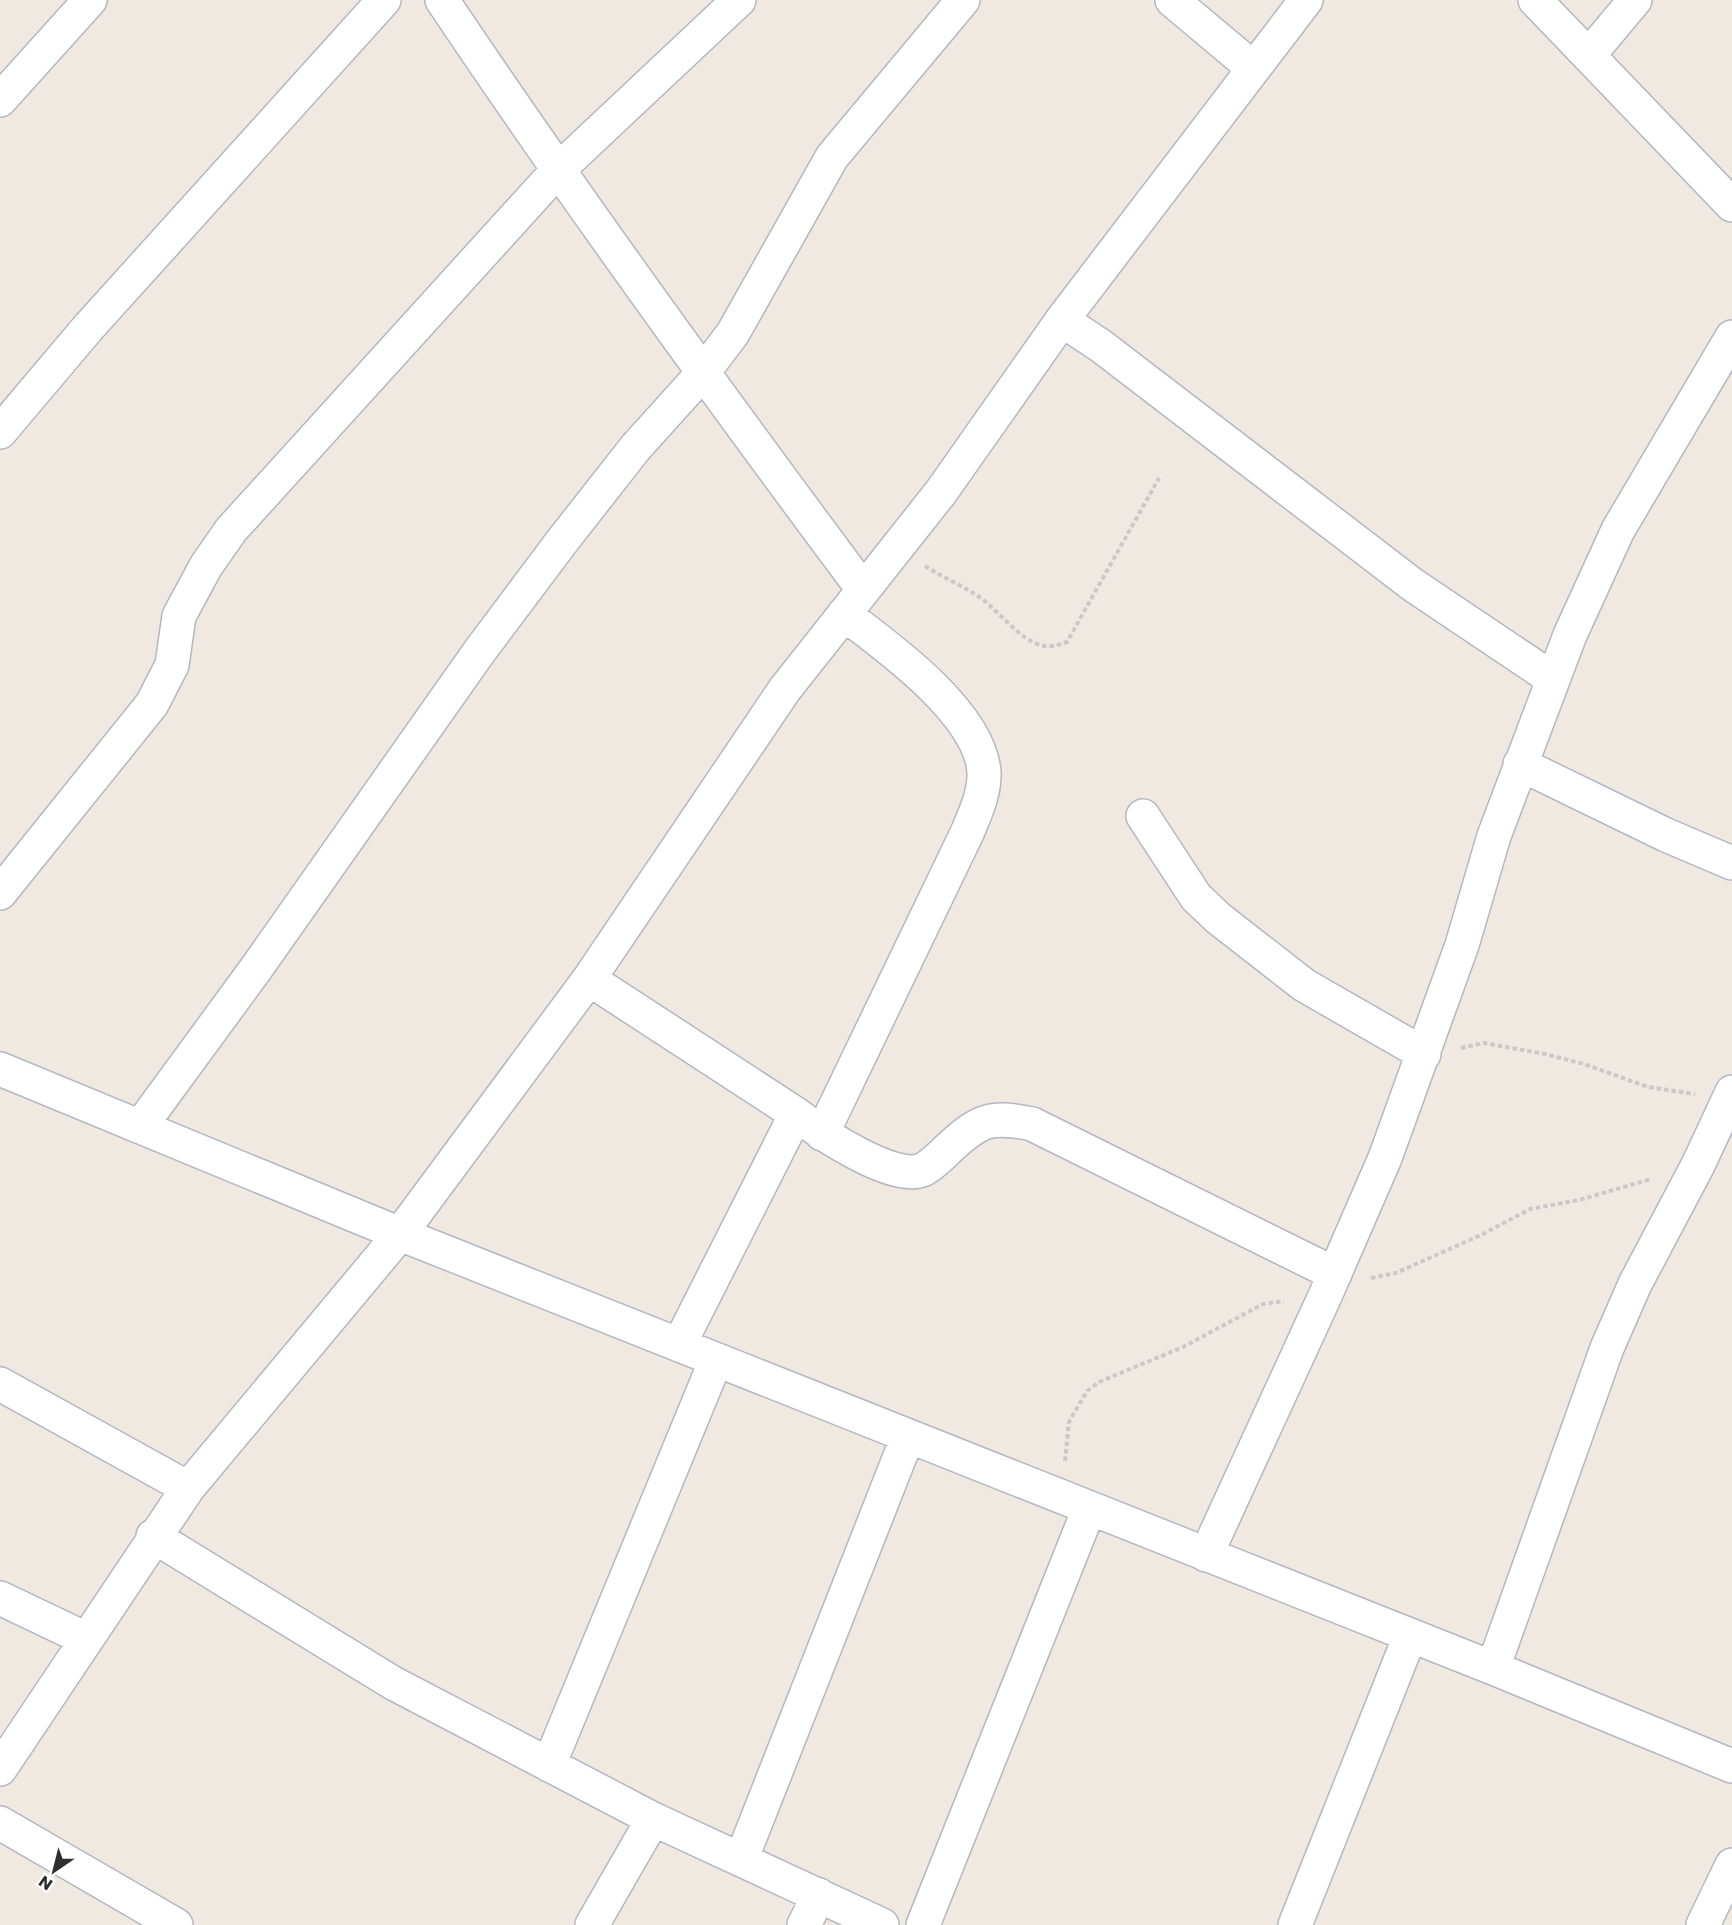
<svg xmlns="http://www.w3.org/2000/svg" width="1732" height="1925" font-family="Poppins,sans-serif">
  <style>
    .lines { fill: none; stroke-linecap: round; stroke-linejoin: round }
    .minor-casing { stroke: #b4b7c1; stroke-width: 36 }
    .path { stroke: #c9c9c9; stroke-width: 4; stroke-dasharray: 4.5 3; stroke-linecap: butt }
    .minor { stroke: #fff; stroke-width: 33 }
  </style>
  <rect width="100%" height="100%" fill="#efe9e1"/>
  <g class="lines">
    <!-- minor casing -->
    <g class="minor-casing">
      <path id="minor" d="M442,0c134,200 276,395 420,588
        M1172,0l81,68
        M1535,0l197,205
        M1589,55l46,-55
        M0,100l90,-100
        M1062,320l39,26 312,239 140,94
        M0,432l87,-103 297,-329
        M1520,764l146,71 66,28
        M1143,816l53,81 22,21 86,67 120,69
        M0,893l152,-189 20,-39 7,-49 27,-50 25,-36 326,-359 182,-171
        M589,979l207,135c23,18 97,68 126,56 9,-4 18,-13 25,-20 32,-30 43,-35 85,-26l303,150
        M0,1069l400,165 1093,434 239,98
        M140,1127l115,-157 224,-318 84,-112 73,-93 66,-73 31,-41 99,-176 131,-157
        M822,1134l145,-301c8,-19 18,-40 17,-61 -4,-59 -96,-125 -140,-158
        M679,1345l117,-231
        M0,1384l188,104
        M153,1536l240,147 260,136 229,106
        M1206,1555l119,-259 60,-138 77,-213 32,-109 76,-201 48,-105 114,-193
        M0,1598l86,41
        M1493,1668l114,-320 28,-64 63,-119 34,-73
        M549,1765l167,-405
        M0,1769l188,-281 212,-254 189,-255 196,-290 156,-197 121,-172 244,-320
        M0,1823l176,102
        M741,1860l167,-424
        M592,1925l61,-106
        M804,1925l15,-30
        M923,1925l166,-416
        M1295,1925l115,-289
        M1703,1925l29,-60"/>
    </g>
    <!-- path -->
    <path class="path" d="M925,566c17,11 36,19 53,30 19,13 41,43 62,49 10,3 18,0 27,-3l92,-164
      M1461,1048l23,-5 61,11 39,10 64,23 47,7
      M1371,1278l25,-5 87,-39 47,-25 49,-9 72,-21
      M1065,1461l4,-39 18,-31 12,-9 84,-35 80,-43 21,-3"/>
    <!-- minor -->
    <use href="#minor" class="minor"/>
  </g>
  <!-- north arrow -->
  <g transform="translate(54 1871) rotate(215)" stroke="#ffffff" stroke-width="4.5" paint-order="stroke">
  <path d="M0-4.5L10 22L0 15L-10 22Z" fill="#2e2e2e"/>
  <text y="-9" font-size="16" font-weight="bold" text-anchor="middle" fill="#2e2e2e">N</text>
  </g>
</svg>
